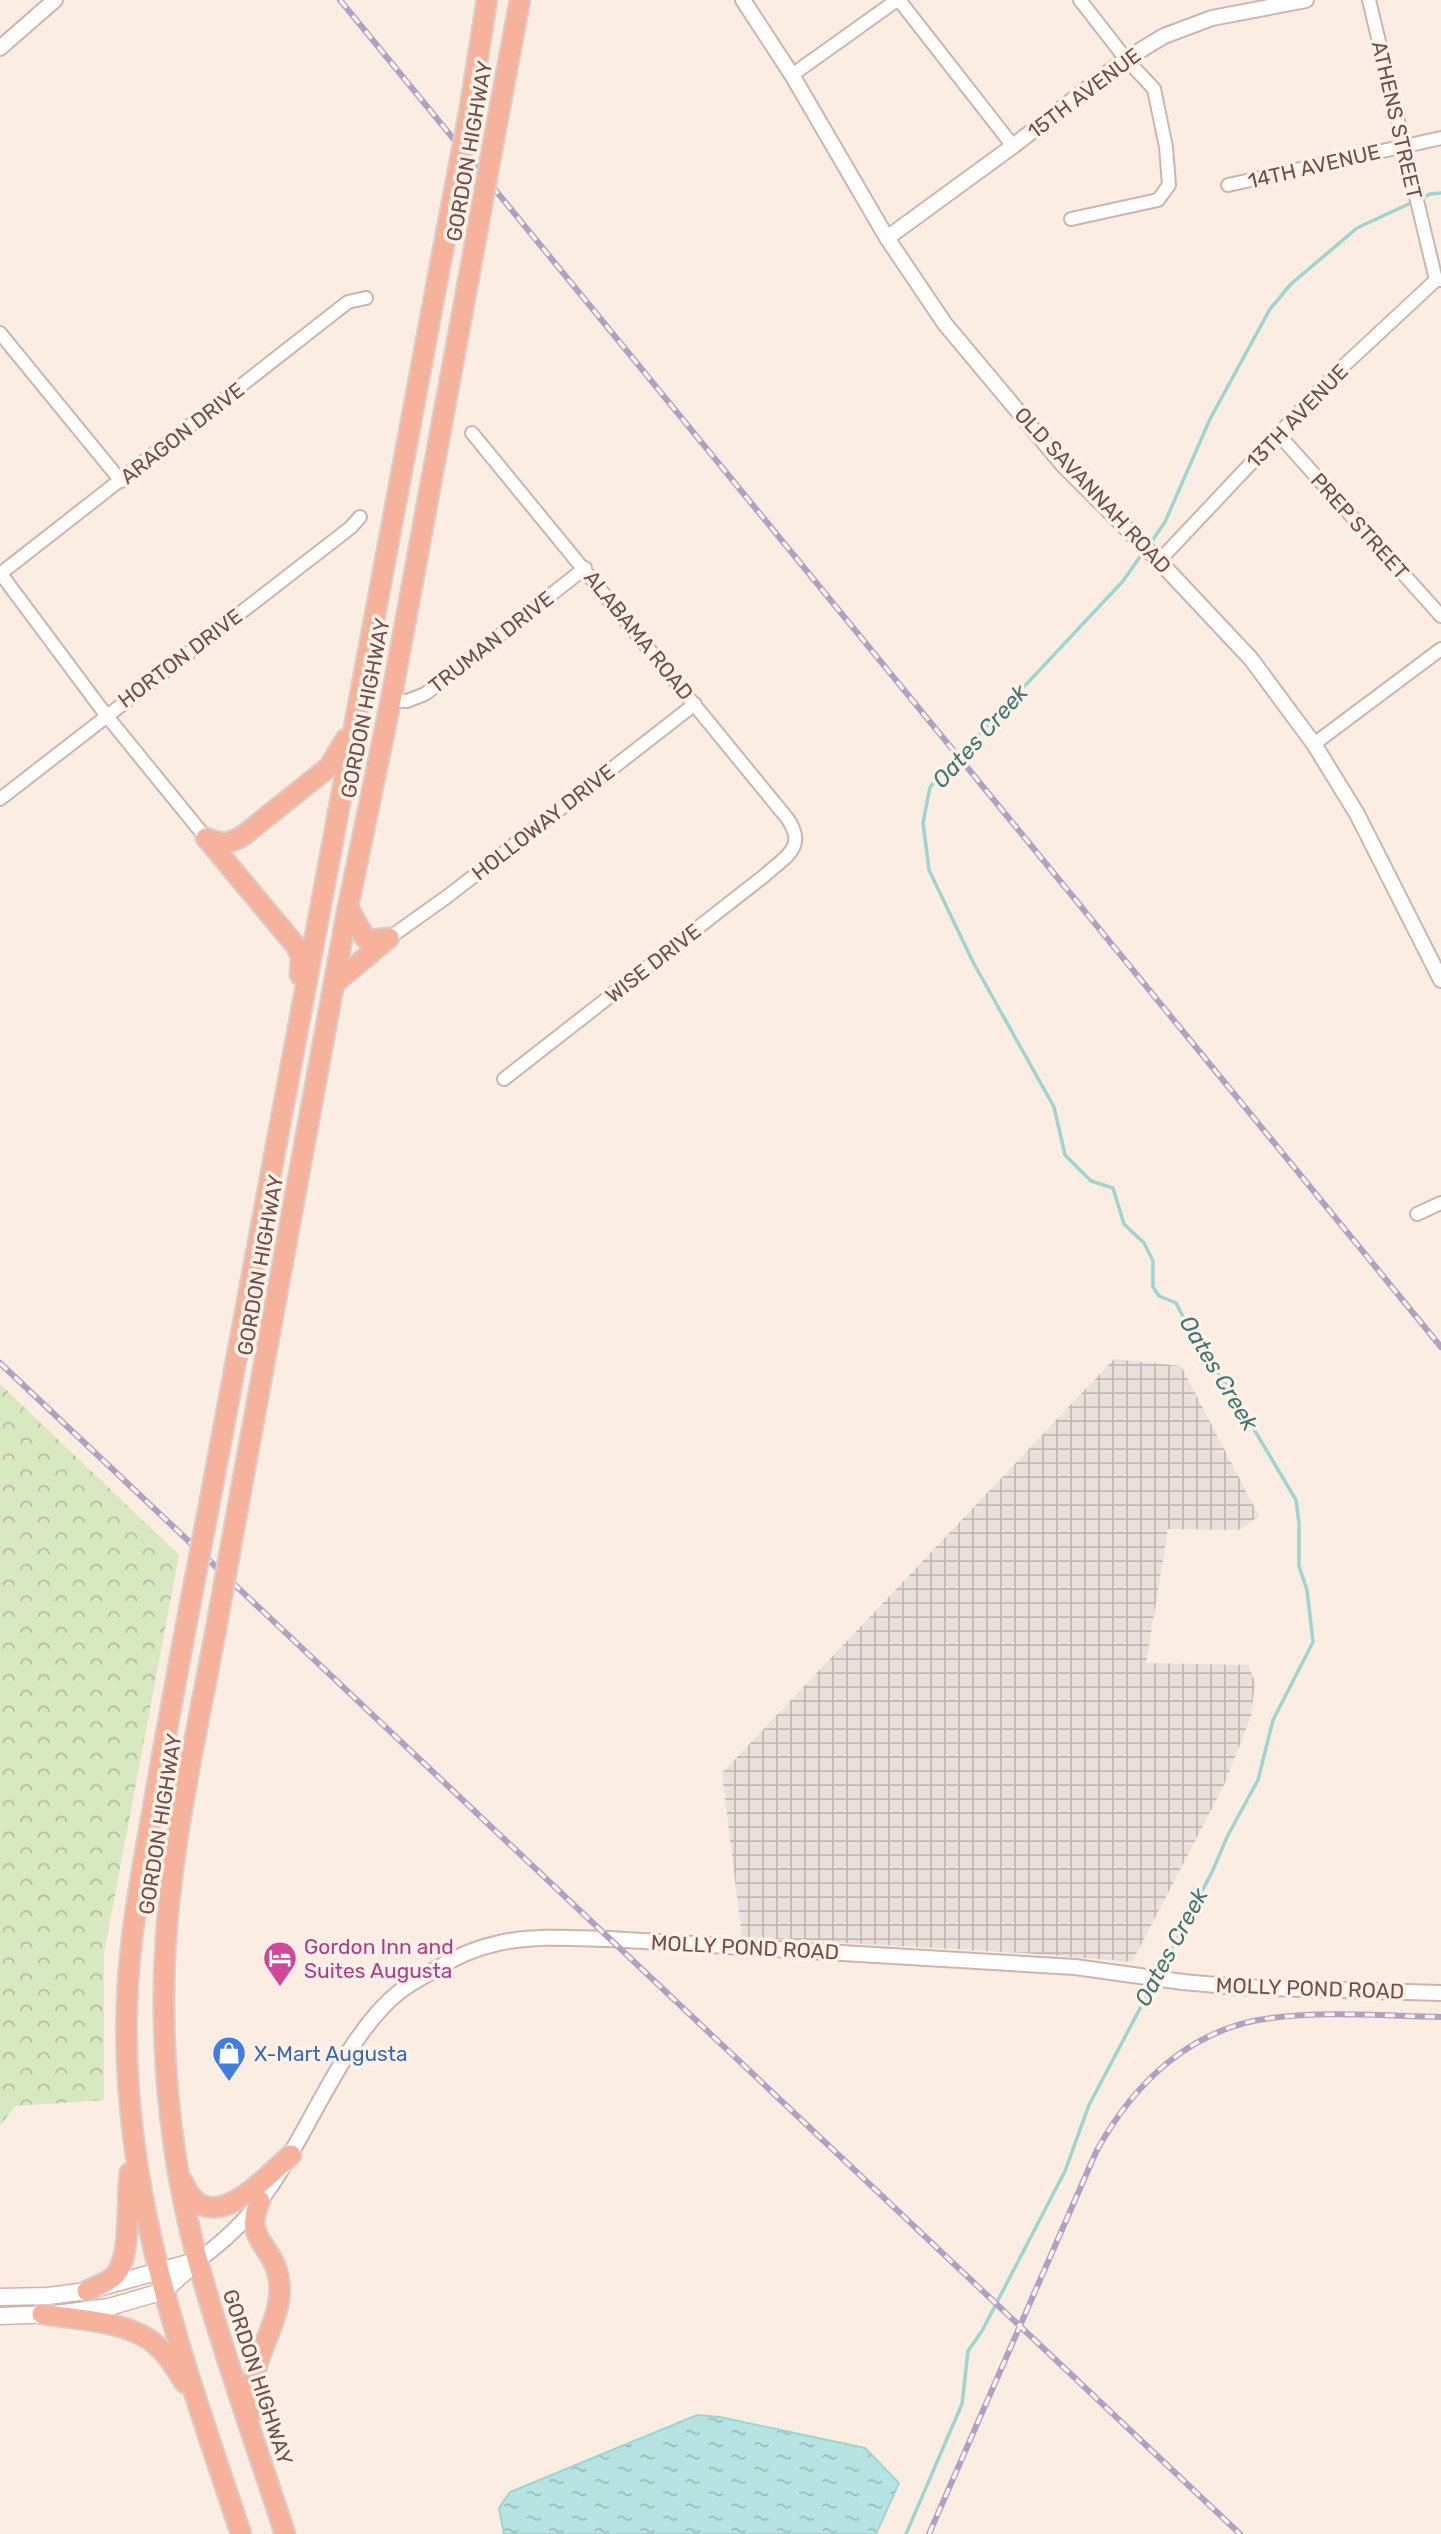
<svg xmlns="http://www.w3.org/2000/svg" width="1441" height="2534" font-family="Rubik,sans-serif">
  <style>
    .industrial { fill: url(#industrial-grid) }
    .forest { fill: url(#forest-crowns) }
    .water { fill: url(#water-ripples); stroke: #9ed5d3; stroke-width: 2 }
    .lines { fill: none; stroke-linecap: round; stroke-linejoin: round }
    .stream { stroke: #9ed5d3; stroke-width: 3.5 }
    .minor-casing { stroke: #ceb5ac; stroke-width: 16 }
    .tertiary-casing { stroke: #ceb5ac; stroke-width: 18 }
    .secondary-casing { stroke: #d1b3a9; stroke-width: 19 }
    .trunk-casing { stroke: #d8cecc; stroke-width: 23 }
    .minor { stroke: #fff; stroke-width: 12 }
    .tertiary { stroke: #fff; stroke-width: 14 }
    .secondary { stroke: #fff; stroke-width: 16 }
    .trunk { stroke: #f6b29b; stroke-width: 19 }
    .rail-casing { stroke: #ada2c4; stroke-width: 6 }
    .rail { stroke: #fef1e8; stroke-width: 3.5; stroke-dasharray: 10; stroke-linecap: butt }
    .trunk-bridge-casing { stroke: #d8cecc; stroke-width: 23; stroke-linecap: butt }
    .trunk-bridge { stroke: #f6b29b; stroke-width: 19 }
    .labels { text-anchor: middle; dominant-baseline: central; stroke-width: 7; stroke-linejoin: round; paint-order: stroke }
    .street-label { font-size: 21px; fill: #725049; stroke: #fef1e8 }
    .hotel-label { font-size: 21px; fill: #b23c85; stroke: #fef1e8; text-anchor: start }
    .shop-label { font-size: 21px; fill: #366cbe; stroke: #fef1e8; text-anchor: start }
    .water-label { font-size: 23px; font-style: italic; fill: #3e7776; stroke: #fef1e8 }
  </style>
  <defs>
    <pattern id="industrial-grid" width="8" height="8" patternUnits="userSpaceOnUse" patternTransform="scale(1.75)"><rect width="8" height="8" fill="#eae1dd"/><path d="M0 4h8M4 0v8" fill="none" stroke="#c2b9b5"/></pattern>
    <pattern id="forest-crowns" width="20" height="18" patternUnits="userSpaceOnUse" patternTransform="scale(1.75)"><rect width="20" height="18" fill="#d8e8c1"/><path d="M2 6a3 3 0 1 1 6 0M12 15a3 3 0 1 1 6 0" fill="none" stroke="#b4be9f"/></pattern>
    <pattern id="water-ripples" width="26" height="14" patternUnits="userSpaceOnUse" patternTransform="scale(1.75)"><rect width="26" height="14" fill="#b7e4e2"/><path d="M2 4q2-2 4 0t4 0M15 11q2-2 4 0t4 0" fill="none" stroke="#99bbb9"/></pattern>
  </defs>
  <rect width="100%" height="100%" fill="#fbede2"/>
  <!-- industrial -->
  <path class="industrial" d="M1114,1359l67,7 78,150 -20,14 -71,-1 -22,134 102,2 7,17 -4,34 -27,69 -92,177 -108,-9 -282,-16 -20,-164z"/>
  <!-- forest -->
  <path class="forest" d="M0,1384l179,171 -75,398v147l-89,6 -15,20z"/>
  <!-- water -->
  <path class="water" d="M697,2415l23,2 145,31 34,35 -23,51h-372l-5,-26 11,-16z"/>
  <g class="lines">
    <!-- stream -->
    <path class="stream" d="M1420,199l10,-5 11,-1
      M1149,545l16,-23 45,-103 60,-110 21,-25 66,-56 56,-26
      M1144,551l-21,30 -193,206 -7,36 6,47 44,92 81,145 11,48 26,26 22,7 11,36 20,19 9,18v26l6,9 17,7 18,35 42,61 60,101 3,23v43l8,24 6,52 -40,78 -15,60 -30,55 -16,37 -54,103
      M906,2534l56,-130 6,-53 14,-20 83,-160 24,-66 65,-123"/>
    <!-- minor casing -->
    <g class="minor-casing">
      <path id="minor" d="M899,0l114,146
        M1369,0l67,280
        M792,75l105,-75
        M1228,185l213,-47
        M1071,219l87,-19 11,-15 -3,-38 -12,-58 -28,-30 -46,-59
        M0,333l121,148
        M472,433l315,385c21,29 -2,39 -23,58l-260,203
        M1279,435l162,181
        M1159,561l177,-188 100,-93h5
        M0,574l348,-272 18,-4
        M1,574l105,141 100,123
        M391,700l16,1 18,-7 160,-126
        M1314,744l127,-95
        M0,799l350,-271 10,-11
        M389,938l59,-42 247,-192
        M1417,1214l24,-11"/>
    </g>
    <!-- tertiary casing -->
    <g class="tertiary-casing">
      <path id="tertiary" d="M743,0l49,75 95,163 58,86 118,141 96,96 92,98 63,85 43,70 84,166
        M0,48l55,-48
        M887,238l126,-92 113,-87 38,-23 48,-18 94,-18
        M197,2261c28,-20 52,-43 71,-71 41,-58 77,-155 131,-198 10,-8 21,-14 32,-20 20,-13 44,-24 68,-29 36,-8 73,-5 110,-4l466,28 108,15 56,5 202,6"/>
    </g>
    <!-- secondary casing -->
    <g class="secondary-casing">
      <path id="secondary" d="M0,2297l48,-1 39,-5 105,-29
        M0,2316l56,-2 53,-7 55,-16 33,-30"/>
    </g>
    <!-- trunk casing -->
    <g class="trunk-casing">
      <path id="trunk" d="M469,113l18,-113
        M493,144l27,-144
        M206,838c16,7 24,6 38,-3l85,-68 17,-28
        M207,839l89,107 5,11 -1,18
        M348,907l17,31 5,2 19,-2
        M335,983l54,-45
        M214,1479l229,-1229
        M241,1490l107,-583 43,-207 77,-418
        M190,1605c-13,69 -26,139 -38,209 -11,62 -23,125 -25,189 -7,188 56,356 114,531
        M216,1629c-22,119 -51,239 -52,361 -1,91 10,184 34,272 25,92 58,182 87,272
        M183,2182c26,61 81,-4 108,-27
        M87,2291c8,-4 22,-9 28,-16 17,-17 11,-79 15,-102
        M42,2314c35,6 78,6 108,26 15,11 25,27 35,43
        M254,2411c-12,-47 32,-88 25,-131 -5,-36 -37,-40 -19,-79"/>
    </g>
    <!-- minor -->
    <use href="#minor" class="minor"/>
    <!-- tertiary -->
    <use href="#tertiary" class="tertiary"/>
    <!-- secondary -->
    <use href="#secondary" class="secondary"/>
    <!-- trunk -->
    <use href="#trunk" class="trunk"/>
    <!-- rail casing -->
    <g class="rail-casing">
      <path id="rail" d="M340,0l1101,1347
        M0,1363l1240,1171
        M929,2534l167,-382c37,-68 94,-124 175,-134 55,-7 114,-2 170,-1"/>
    </g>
    <!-- rail -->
    <use href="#rail" class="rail"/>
    <!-- trunk-bridge casing -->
    <g class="trunk-bridge-casing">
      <path id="trunk-bridge" d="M443,250l26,-137
        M468,282l25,-138
        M190,1605l24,-126
        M216,1629l25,-139"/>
    </g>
    <!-- trunk-bridge -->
    <use href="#trunk-bridge" class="trunk-bridge"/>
  </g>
  <!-- icons -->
  <defs>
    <g id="hotel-pin" transform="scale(1.75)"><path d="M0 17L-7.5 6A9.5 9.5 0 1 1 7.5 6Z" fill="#d1479c" stroke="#fef1e8"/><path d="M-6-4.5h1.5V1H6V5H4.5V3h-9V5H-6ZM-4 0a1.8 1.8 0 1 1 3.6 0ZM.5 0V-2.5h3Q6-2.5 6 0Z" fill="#fff"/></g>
    <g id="shop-pin" transform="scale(1.75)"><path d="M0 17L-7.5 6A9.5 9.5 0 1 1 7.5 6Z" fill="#3f7fe0" stroke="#fef1e8"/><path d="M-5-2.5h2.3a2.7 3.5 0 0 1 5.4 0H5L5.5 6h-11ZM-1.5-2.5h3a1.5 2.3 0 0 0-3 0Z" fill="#fff"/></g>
  </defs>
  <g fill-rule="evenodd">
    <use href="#hotel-pin" x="280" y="1958"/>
    <use href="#shop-pin" x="229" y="2053"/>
  </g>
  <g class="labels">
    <!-- street labels -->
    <g class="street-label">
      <text transform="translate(1084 93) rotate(-37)">15TH AVENUE</text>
      <text transform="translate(1397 120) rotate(77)">ATHENS STREET</text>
      <text transform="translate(469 151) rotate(-80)">GORDON HIGHWAY</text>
      <text transform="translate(1314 166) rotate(-13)">14TH AVENUE</text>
      <text transform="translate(1297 416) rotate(-46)">13TH AVENUE</text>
      <text transform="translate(182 433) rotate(-38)">ARAGON DRIVE</text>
      <text transform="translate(1093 490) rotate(47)">OLD SAVANNAH ROAD</text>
      <text transform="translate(1360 526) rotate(48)">PREP STREET</text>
      <text transform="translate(639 635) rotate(51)">ALABAMA ROAD</text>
      <text transform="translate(491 642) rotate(-38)">TRUMAN DRIVE</text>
      <text transform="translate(180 658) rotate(-37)">HORTON DRIVE</text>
      <text transform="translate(365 708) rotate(-79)">GORDON HIGHWAY</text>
      <text transform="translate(543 822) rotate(-38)">HOLLOWAY DRIVE</text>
      <text transform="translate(653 963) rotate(-38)">WISE DRIVE</text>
      <text transform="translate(260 1265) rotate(-80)">GORDON HIGHWAY</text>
      <text transform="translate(160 1824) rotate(-81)">GORDON HIGHWAY</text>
      <text transform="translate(745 1947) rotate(3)">MOLLY POND ROAD</text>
      <text transform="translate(1310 1988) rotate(2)">MOLLY POND ROAD</text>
      <text transform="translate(258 2377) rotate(72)">GORDON HIGHWAY</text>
    </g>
    <!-- hotel labels -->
    <g class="hotel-label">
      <text x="304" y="1946">Gordon Inn and<tspan x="304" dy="24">Suites Augusta</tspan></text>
    </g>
    <!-- shop labels -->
    <g class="shop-label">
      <text x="254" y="2053">X-Mart Augusta</text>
    </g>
    <!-- water labels -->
    <g class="water-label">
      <text transform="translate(980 736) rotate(-48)">Oates Creek</text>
      <text transform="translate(1219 1373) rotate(59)">Oates Creek</text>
      <text transform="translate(1171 1947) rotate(-62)">Oates Creek</text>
    </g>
  </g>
</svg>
